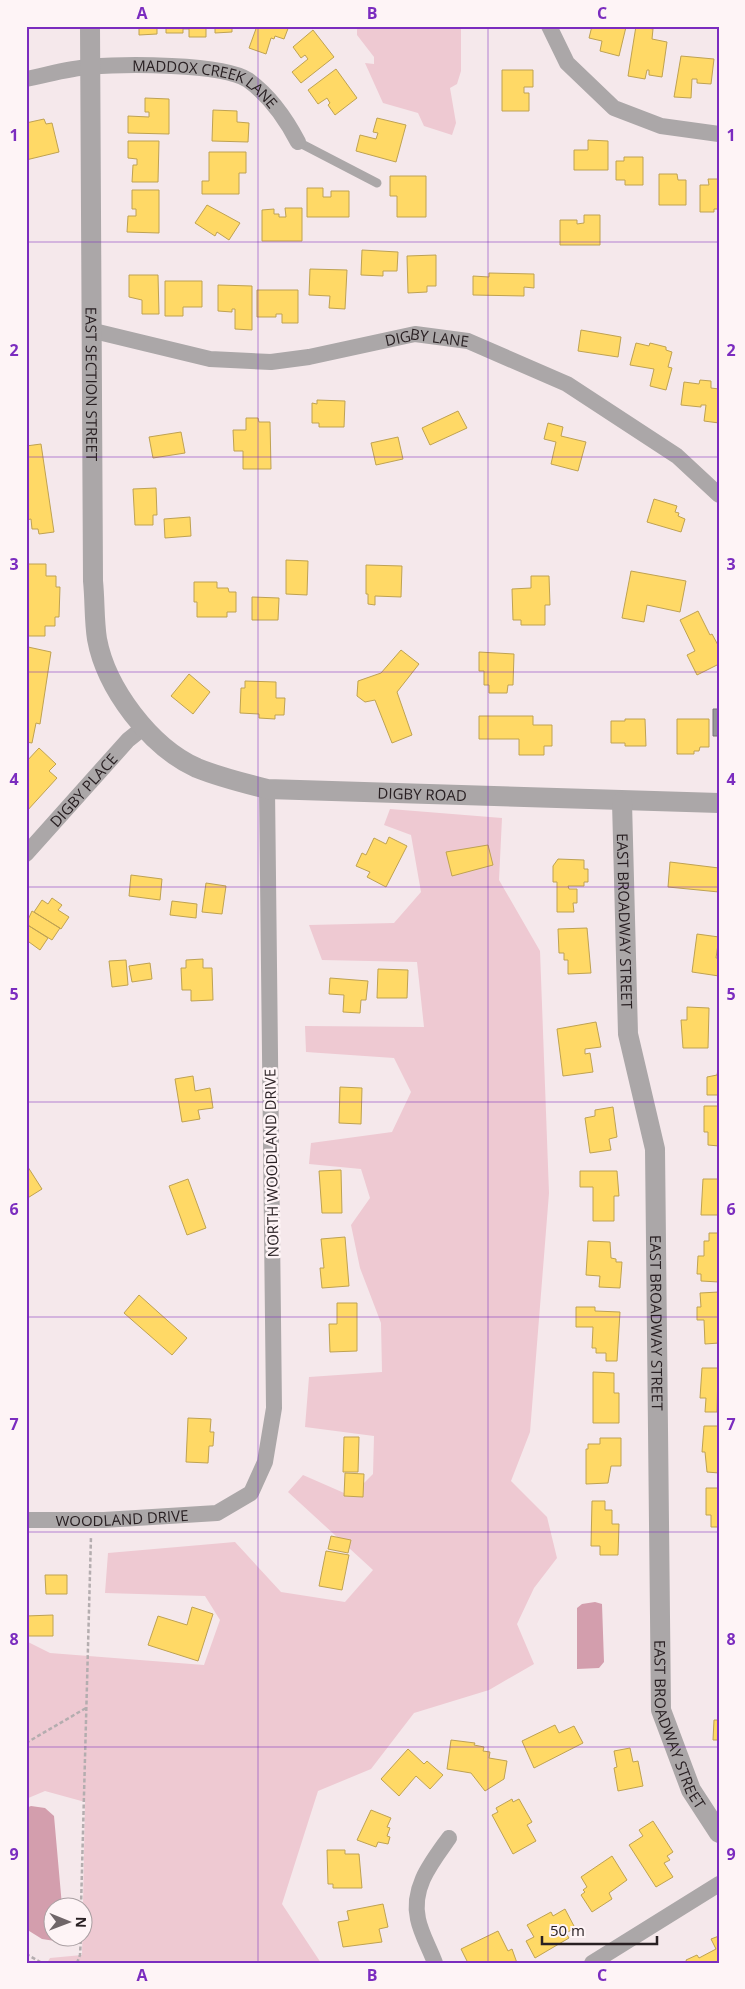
<svg xmlns="http://www.w3.org/2000/svg" width="745" height="1989" font-family="'Open Sans',sans-serif">
  <style>
    .green { fill: #eec9d2 }
    .water { fill: #d39ead }
    .homes { fill: #ffd966; stroke: #bfa252 }
    .industry { fill: #999; stroke: #777576 }
    .lines { fill: none; stroke-linecap: round; stroke-linejoin: round }
    .path { stroke: #b4adaf; stroke-width: 2.5; stroke-dasharray: 4 2.5; stroke-linecap: butt }
    .service { stroke: #aba7a8; stroke-width: 9 }
    .minor { stroke: #aba7a8; stroke-width: 16 }
    .tertiary { stroke: #aba7a8; stroke-width: 20 }
    .grid { fill: none; stroke: #7b2cbf; stroke-width: 1; stroke-opacity: 0.55 }
    .labels { text-anchor: middle; dominant-baseline: central; stroke-width: 5; stroke-linejoin: round; paint-order: stroke }
    .street-label { font-size: 15px; fill: #292023; stroke: #fef4f6 }
    .neatline { fill: none; stroke: #7b2cbf; stroke-width: 2 }
    .grid-label { font-size: 16px; text-anchor: middle; font-weight: bold; fill: #7b2cbf }
  </style>
  <rect width="100%" height="100%" fill="#f5e8eb"/>
  <!-- green -->
  <path class="green" d="M357,26h104v45l-4,13 -7,4 6,35 -4,12 -28,-9 -6,-13 -35,-10 -18,-40 9,1v-7l-17,-22z
    M390,809l112,9 -3,62 41,71 9,242 -19,239 -19,49 36,36 10,41 -23,30 -17,36 17,40 -45,26 -75,23 -43,56 -53,22 -36,113 39,59h-274l3,-5 32,-3 3,-153 -40,-11 -19,8v-158l24,12 154,12 16,-45 -15,-24 -100,-3 3,-40 127,-11 46,50 64,10 28,-32 -85,-78 15,-17 48,21 22,-22 1,-38 -69,-9 4,-50 73,-5 -1,-49 -21,-55 -9,-43 19,-27 -9,-29 -52,-5 2,-21 81,-11 19,-40 -17,-34 -88,-6 -1,-26 119,1 -7,-65 -95,-2 -13,-35 85,-2 27,-31 -10,-57 -27,-10z"/>
  <!-- water -->
  <path class="water" d="M595,1602l7,2 2,58 -5,6 -22,1v-61l5,-4z
    M31,1806l14,2 9,8 8,90h-10v30l6,1 -3,4 -13,-2 -16,-10v-121z"/>
  <!-- homes -->
  <path class="homes" d="M139,26h18v8l-18,1z
    M166,26h40v11h-17v-8h-6v4h-17z
    M215,26h17v6l-17,1z
    M257,26h32l-5,13 -9,-3 -1,3 -3,-1 -5,16 -17,-6z
    M592,26l34,1 -7,29 -19,-5 2,-10 -13,-3z
    M636,26l17,3 -1,10 15,3 -5,35 -13,-2v-5h-2l-2,9 -17,-3z
    M313,30l21,27 -33,26 -9,-11 16,-13 -3,-4 -4,3 -8,-11z
    M681,56l33,3 -3,25 -14,-1v-4h-5l-1,19 -17,-1z
    M336,69l21,29 -22,17 -7,-10 2,-2 -3,-5 -9,6 -10,-14z
    M502,70h31v17h-9v6h5v18h-27z
    M145,98l24,1v35l-41,-1v-17l21,1v-5h-4z
    M213,110l24,1v11l12,1 -1,19 -36,-1z
    M377,118l29,7 -10,37 -40,-11 4,-16 16,4 2,-6 -5,-1z
    M44,119l2,5 6,-1 7,29 -33,8v-37z
    M588,140l20,1v29h-34v-20h14z
    M128,141h31l-1,41h-26l1,-17h4v-6l-9,-1z
    M209,152h37v21h-7v21h-37v-13h7z
    M624,157h19v28h-18v-5h-9v-19h8z
    M659,174h18l1,6h8v25h-27z
    M390,176h36v41h-29v-21h-7z
    M708,179h11v30h-5v3h-14v-27h9z
    M307,188h16v9h8v-6h18v26h-42z
    M132,190h27v43l-32,-1 1,-16h8v-7h-4z
    M207,205l33,18 -11,17 -12,-8 -2,4 -20,-13z
    M285,208h17v33h-40v-31l12,-1v5h5v3h7z
    M584,215h16v30h-40v-25h17v4l7,-1z
    M362,250l36,2 -1,19h-14v5l-22,-1z
    M436,255v31h-9v6l-19,1 -1,-37z
    M310,269l37,1 -2,39 -16,-1 1,-12 -21,-1z
    M489,273l45,1v14l-10,-1v9l-51,-1v-19l16,1z
    M129,275h29l1,39h-17v-14l-13,-3z
    M165,281h37v26h-19v9h-18z
    M218,285l34,1v44l-17,-1v-20h-3v3l-14,-1z
    M257,290h41v33h-16v-9h-6v3h-19z
    M581,330l40,7 -3,20 -40,-6z
    M636,343l13,3 1,-3 16,4v3l6,2 -4,15 4,1 -6,22 -16,-4 4,-17 -24,-4z
    M700,380l11,1v7l8,1v34l-15,-2 2,-16h-5v2l-20,-2 3,-23 15,2z
    M317,400l28,1 -1,26h-25v-4h-7v-20l5,1z
    M458,411l9,17 -37,17 -8,-17z
    M246,418h12l1,4h11l1,47h-28v-18h-9l-1,-21h13z
    M548,423l15,4 -2,9 25,6 -8,29 -27,-7 5,-22 -12,-3z
    M181,432l4,21 -32,5 -4,-21z
    M398,437l5,22 -27,6 -5,-22z
    M41,444l13,88 -15,2 -1,-5h-6l-1,-10 -5,1v-74z
    M156,488l1,27h-4v10h-18l-2,-36z
    M654,499l23,7 -2,6 4,1 -1,3 7,3 -4,13 -34,-10z
    M190,517l1,19 -26,2 -1,-19z
    M286,560l22,1 -1,34 -21,-1z
    M26,564h20v12h10v11h4l-1,30h-4v9h-10v10h-19z
    M366,565l36,1 -1,31 -26,-1v9l-7,-1v-10h-2z
    M631,571l55,10 -6,31 -33,-7 -3,17 -22,-4z
    M531,576h18l1,29h-5v20h-24v-5h-8l-1,-31 19,-1z
    M194,582h23v6h11l1,4h7v20h-9v5h-30v-15h-3z
    M252,597l27,1 -1,22h-26z
    M698,611l12,24 2,-1 7,13v17l-22,11 -10,-20 8,-4 -15,-31z
    M28,647l23,5 -11,72 -4,-1 -4,20 -6,-1z
    M401,650l18,14 -22,28 15,43 -20,8 -17,-43 -10,2 -8,-6 1,-15 23,-8z
    M479,652l35,2 -1,31h-5l-1,8h-18v-8h-5v-14h-5z
    M189,674l21,18 -17,22 -22,-18z
    M245,681l31,1v16h9l-1,17h-9v4l-16,-1v-4l-19,-1 1,-25h4z
    M479,716h54v9h19v21h-8v9h-25v-16h-40z
    M625,719h20l1,27h-21v-3h-14v-22h14z
    M677,719h32v28h-9l-1,4h-5v3h-17z
    M39,748l17,16 -7,7 8,7 -31,34v-50z
    M389,837l18,9 -21,41 -19,-10 3,-5 -14,-6 6,-13 4,2 8,-17 12,6z
    M488,845l5,20 -41,11 -6,-24z
    M558,859l26,1v9h4v13h-4v4h-16l1,3h8v14h-4l1,9h-17v-30h-4v-16z
    M670,862l49,6v24l-51,-5z
    M131,875l31,4 -2,21 -31,-4z
    M206,883l20,3 -4,28 -20,-2z
    M52,898l10,7 -4,5 11,7 -8,12 -27,-17 8,-12 6,4z
    M172,901l25,3 -1,14 -26,-3z
    M32,911l28,17 -8,12 -26,-16z
    M26,924l22,14 -8,12 -11,-8 -3,3z
    M587,928l4,45 -23,1v-14h-4v-7h-5l-1,-24z
    M697,934l22,3 -3,21h3v18l-27,-4z
    M203,959v9h9l1,32 -22,1v-11h-9l-1,-22h5v-8z
    M126,960l2,25 -16,2 -3,-26z
    M150,963l2,16 -20,3 -3,-16z
    M378,969l30,1 -1,28h-30z
    M330,978l38,3 -2,19h-5l-1,13 -17,-1 1,-17 -15,-1z
    M687,1007l22,1 -1,40h-25l-2,-28h6z
    M596,1022l5,25 -16,2v5l5,-1 3,19 -30,4 -6,-47z
    M718,1069l1,26h-12v-18l10,-2z
    M193,1076l2,15 15,-3 3,20 -15,2 2,9 -18,3 -7,-43z
    M340,1087l22,1 -1,36 -22,-1z
    M704,1106h15v40l-11,-1v-13h-4z
    M613,1107l4,30 -8,2 2,11 -21,3 -5,-35 10,-2v-6z
    M26,1164l16,25 -16,10z
    M341,1170l1,43h-20l-3,-42z
    M580,1171h37l2,25h-5v25h-21v-34h-13z
    M188,1179l18,49 -19,7 -18,-49z
    M703,1179h16v36h-18z
    M709,1233h10v49l-18,-1v-7h-4l1,-18h6v-15h5z
    M345,1237l4,49 -27,2 -2,-20h4l-3,-29z
    M588,1241l22,1 1,16 5,1v3h6l-2,26 -21,-1 1,-11 -14,-1z
    M719,1292v51l-14,1 -1,-24h-7v-13h4l-1,-14z
    M139,1295l48,43 -15,17 -48,-42z
    M337,1303h20v48l-27,1 -1,-28h8z
    M576,1307h19v4l25,1 -3,49h-11v-8h-10v-5h-4l1,-21h-17z
    M702,1368h16l-1,44h-12l1,-14h-6z
    M593,1372l21,1v20h5v30h-26z
    M188,1418l23,1 -1,13h4l-1,14h-4l-1,17 -22,-1z
    M704,1426h15v47l-12,-1 -2,-20h-3z
    M344,1437h15l-1,35h-15z
    M600,1438h21v28h-10l-3,17 -22,1v-35h2v-5h12z
    M345,1473l19,1 -1,23 -19,-1z
    M706,1488h13v39h-8v-12h-5z
    M592,1501h13v9h7v14h7l-1,31h-18v-9h-9z
    M331,1536l20,4 -3,13 -20,-4z
    M326,1551l23,4 -7,35 -23,-4z
    M45,1575h22v19h-21z
    M192,1607l21,7 -15,47 -50,-16 10,-29 29,9z
    M53,1615v21h-27v-20z
    M714,1720h5v20h-6z
    M555,1725l4,8 15,-7 9,17 -49,25 -12,-27z
    M451,1740l24,3 -1,2 10,2 -1,4 7,1 -1,6 18,3 -3,18 -19,12 -14,-18 -24,-4z
    M630,1748l3,14 5,-1 5,25 -25,5 -4,-23 3,-1 -3,-16z
    M408,1749l16,15 3,-3 16,14 -13,14 -14,-13 -17,20 -18,-17z
    M512,1799l1,3 6,-3 13,23 -5,3 9,16 -23,13 -21,-39 6,-3 -2,-4z
    M371,1810l20,8 -4,9 3,1 -3,8 3,1 -2,7 -10,-2 -2,5 -19,-7z
    M653,1821l20,31 -6,4 3,4 -6,3 9,14 -17,10 -27,-42 14,-9 -4,-6z
    M327,1850h18v4h14l3,34h-29v-4h-5z
    M612,1856l15,24 -18,13 3,6 -20,13 -11,-17 4,-3 -2,-2 4,-3 -6,-10z
    M383,1904l5,23 -9,2 3,13 -39,5 -5,-25 11,-2 -2,-9z
    M565,1909l10,19 -9,5 3,5 -34,20 -9,-17 8,-4 -7,-12 24,-13 2,4z
    M498,1931l10,20 4,-2 5,14h-49l-7,-14z
    M719,1936v27h-32l-1,-3 11,-5 2,3 17,-9 -5,-10z"/>
  <!-- industry -->
  <path class="industry" d="M713,709h6v27h-6z"/>
  <g class="lines">
    <!-- path -->
    <path class="path" d="M26,1743l60,-35
      M81,1906l10,-370
      M26,1954l16,9
      M77,1963l3,-8 1,-19"/>
    <!-- service -->
    <path class="service" d="M298,142l79,41"/>
    <!-- minor -->
    <g class="minor">
      <path d="M549,26l18,37 47,45 47,18 58,8"/>
      <path id="s1" d="M26,79c21,-4 43,-11 64,-12 33,-3 132,-4 158,13 22,16 38,39 50,62"/>
      <path id="s2" d="M94,331l116,28 61,3 38,-5 106,-23 53,7 99,43 110,72 42,39"/>
      <path id="s3" d="M26,854l102,-114 15,-12"/>
      <path id="s4" d="M26,1520h78l113,-7 34,-20 14,-31 9,-54 -7,-619"/>
      <path d="M435,1963c-5,-14 -14,-29 -17,-44 -7,-32 14,-57 31,-81"/>
      <path d="M592,1963l127,-79"/>
    </g>
    <!-- tertiary -->
    <g class="tertiary">
      <path id="s5" d="M90,26l3,555c2,19 1,39 4,58 9,49 53,108 100,129 22,9 46,15 70,21l452,14"/>
      <path id="s6" d="M622,802l6,232 27,115 6,561 30,80 28,43"/>
    </g>
  </g>
  <!-- grid -->
  <path class="grid" d="M258,26v1937M488,26v1937M26,242h693M26,457h693M26,672h693M26,887h693M26,1102h693M26,1317h693M26,1532h693M26,1747h693"/>
  <g class="labels">
    <!-- street labels -->
    <g class="street-label">
      <text stroke="none"><textPath href="#s1" startOffset="185">MADDOX CREEK LANE</textPath></text>
      <text stroke="none"><textPath href="#s2" startOffset="339">DIGBY LANE</textPath></text>
      <text stroke="none"><textPath href="#s5" startOffset="358">EAST SECTION STREET</textPath></text>
      <text stroke="none"><textPath href="#s3" startOffset="86">DIGBY PLACE</textPath></text>
      <text stroke="none"><textPath href="#s5" startOffset="1010">DIGBY ROAD</textPath></text>
      <text stroke="none"><textPath href="#s6" startOffset="119">EAST BROADWAY STREET</textPath></text>
      <text transform="translate(271 1163) rotate(-91)">NORTH WOODLAND DRIVE</text>
      <text stroke="none"><textPath href="#s6" startOffset="524">EAST BROADWAY STREET</textPath></text>
      <text stroke="none"><textPath href="#s4" startOffset="96">WOODLAND DRIVE</textPath></text>
      <text stroke="none"><textPath href="#s6" startOffset="929">EAST BROADWAY STREET</textPath></text>
    </g>
  </g>
  <!-- border -->
  <rect width="745" height="1989" fill="none" stroke="#fef4f6" stroke-width="55"/>
  <!-- north arrow -->
  <g transform="translate(68 1922) rotate(91)"><circle r="24" fill="#fef4f6" stroke="#a99fa2"/>
  <path d="M0-4L9 19L0 12L-9 19Z" fill="#706669"/>
  <text y="-8" font-size="14" font-weight="bold" text-anchor="middle" fill="#292023">N</text>
  </g>
  <!-- scale -->
  <path d="M542 1936v8h115v-8" fill="none" stroke="#292023" stroke-width="2.5"/>
  <text x="550" y="1936" font-size="15" fill="#292023" stroke="#fef4f6" stroke-width="4" paint-order="stroke">50 m</text>
  <rect x="28" y="28" width="690" height="1934" class="neatline"/>
  <g class="grid-label">
    <text x="142" y="19">A</text>
    <text x="372" y="19">B</text>
    <text x="602" y="19">C</text>
    <text x="14" y="141">1</text>
    <text x="731" y="141">1</text>
    <text x="14" y="356">2</text>
    <text x="731" y="356">2</text>
    <text x="14" y="570">3</text>
    <text x="731" y="570">3</text>
    <text x="14" y="785">4</text>
    <text x="731" y="785">4</text>
    <text x="14" y="1000">5</text>
    <text x="731" y="1000">5</text>
    <text x="14" y="1215">6</text>
    <text x="731" y="1215">6</text>
    <text x="14" y="1430">7</text>
    <text x="731" y="1430">7</text>
    <text x="14" y="1645">8</text>
    <text x="731" y="1645">8</text>
    <text x="14" y="1860">9</text>
    <text x="731" y="1860">9</text>
    <text x="142" y="1981">A</text>
    <text x="372" y="1981">B</text>
    <text x="602" y="1981">C</text>
  </g>
</svg>
